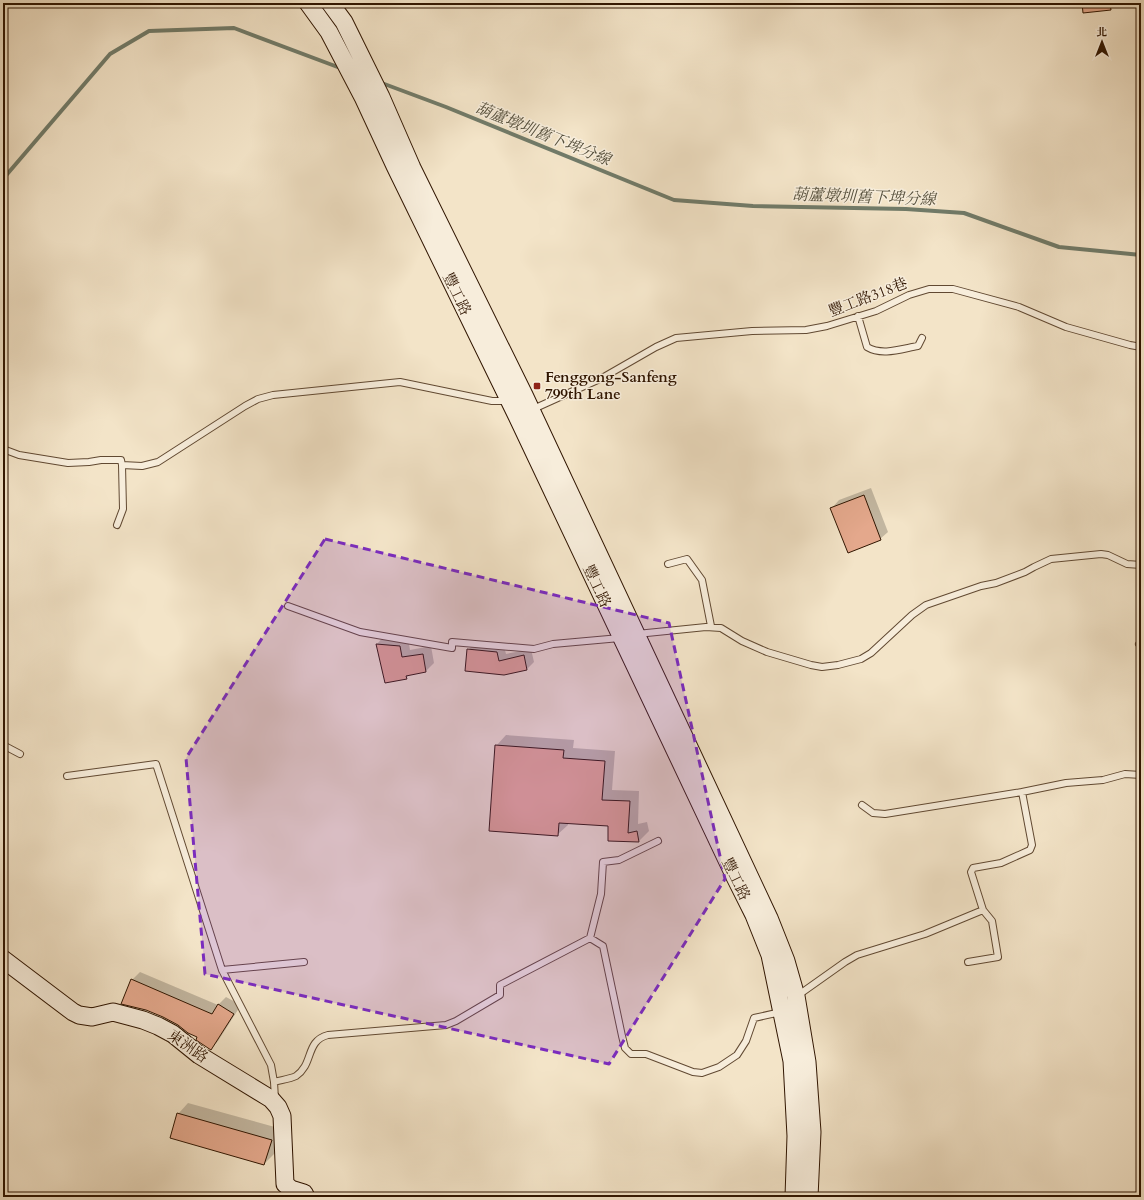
<svg xmlns="http://www.w3.org/2000/svg" width="1144" height="1200" font-family="Cardo,'Noto Serif TC',serif">
  <style>
    .shadow { fill: #0003 }
    .lines { fill: none; stroke-linecap: round; stroke-linejoin: round }
    .stream { stroke: #717b69; stroke-width: 4 }
    .building { fill: #e4a88c; stroke: #301500 }
    .lane-casing { stroke: #614932; stroke-width: 8 }
    .secondary-casing { stroke: #301500; stroke-width: 19 }
    .lane { stroke: #f7eddb; stroke-width: 6 }
    .secondary { stroke: #f7eddb; stroke-width: 17 }
    .marked { fill: #7b2cbf; fill-opacity: 0.2; stroke: #7b2cbf; stroke-width: 3; stroke-dasharray: 8 5; stroke-linejoin: round }
    .poi-dot { fill: #8f2418; stroke: #f7eddb; stroke-width: 1.5 }
    .labels { text-anchor: middle; dominant-baseline: central; stroke-width: 3; stroke-linejoin: round; paint-order: stroke }
    .street-label { font-size: 15px; fill: #301500; stroke: #f7eddb }
    .poi-label { font-size: 15px; font-weight: bold; fill: #301500; stroke: #f7eddb; text-anchor: start }
    .water-label { font-size: 16px; font-style: italic; fill: #56503d; stroke: #f7eddb }
  </style>
  <rect width="100%" height="100%" fill="#f3e4c8"/>
  <filter id="stains"><feTurbulence type="fractalNoise" baseFrequency=".005" numOctaves="4"/><feColorMatrix values="0 0 0 0 .2 0 0 0 0 .09 0 0 0 0 .02 0 0 0 .5 -.17"/></filter>
  <radialGradient id="worn" r=".72"><stop offset=".6" stop-color="#630" stop-opacity="0"/><stop offset="1" stop-color="#630" stop-opacity=".3"/></radialGradient>
  <!-- shadow -->
  <path class="shadow" d="M1133,3h8v1l-7,1z
    M871,488l17,44 -8,7 -48,-31 7,-8z
    M384,636l24,2 2,12 21,-4 3,17 -8,8 -16,3 -4,4 -20,4 -9,-38z
    M475,643l29,3 2,8 25,-5 3,13 -7,7 -23,5 -36,-24z
    M506,735l68,5 -1,8 42,3 -3,39 27,1 -1,33 9,-2 2,9 -10,10 -30,-1v-14l-41,-3v2l-11,10 -61,-89z
    M140,972l78,33 8,-8 15,8 -23,36 -7,8 -12,-12 -67,-57z
    M188,1103l94,26 -7,24 -11,11 -86,-50z"/>
  <g class="lines">
    <!-- stream -->
    <path class="stream" d="M379,82l67,25 228,93 79,6 153,3 58,4 95,34 82,8
      M3,179l107,-125 39,-23 85,-3 109,41"/>
  </g>
  <!-- building -->
  <path class="building" d="M1082,3h28l1,7 -28,3z
    M864,495l17,45 -33,13 -18,-45z
    M376,644l24,2 2,11 21,-3 3,18 -20,4 1,3 -22,4z
    M467,649l30,3 2,9 25,-6 3,15 -23,5 -39,-4z
    M495,745l69,5 -1,8 42,3 -3,39 28,1 -2,32 9,-2 2,11 -31,-1v-15l-49,-3 -1,13 -69,-5z
    M131,979l81,35 6,-10 16,10 -23,36 -15,-10 1,-3 -9,-4 -10,-8 -15,-8 -17,-7 -25,-6z
    M177,1113l95,27 -8,25 -94,-27z"/>
  <g class="lines">
    <!-- lane casing -->
    <g class="lane-casing">
      <path id="lane" d="M858,316l9,31c15,9 34,2 51,-1l4,-8
        M531,410l71,-32 54,-31 20,-9 76,-7 54,-1 21,-4 49,-15 33,-16 20,-6h24l66,18 47,20 64,18 11,2
        M3,449l16,6 49,8 21,-1 12,-2h20l1,5 20,1 16,-4 87,-56 13,-7 15,-4 127,-13 92,19h15
        M117,525l6,-16 -1,-44
        M668,564l19,-5 15,21 9,46
        M288,606l72,26 92,16v-6l82,7 19,-5 67,-6
        M637,634l69,-7 15,1 21,13 25,11 44,13 11,2 16,-2 23,-6 10,-6 41,-38 14,-10 55,-19 15,-3 29,-11 9,-5 17,-8 50,-5 7,1 19,9 14,1
        M1139,644l2,-2
        M3,745l17,9
        M67,776l89,-12 66,206 49,95 3,17 1,17
        M862,805l11,8 12,1 137,-22
        M590,938l11,-44 2,-32 16,-2 39,-19
        M968,962l30,-5 -6,-36 -9,-11
        M222,970l82,-8
        M797,996l48,-34 12,-7 68,-21 58,-24 -12,-38 2,-4 28,-5 29,-13 2,-5 -10,-53 44,-9 37,-3 22,-6 16,1
        M274,1082c7,-2 16,-3 22,-6 18,-12 9,-35 32,-41l118,-10 10,-4 44,-26v-10l90,-47 13,8 19,90 3,12 6,6h15l47,18 9,1 17,-6 18,-12 9,-14 8,-23 27,-6"/>
    </g>
    <!-- secondary casing -->
    <g class="secondary-casing">
      <path id="secondary" d="M308,3l21,29 34,65 32,69 122,250 218,461 19,38 16,40 22,106 4,75 -2,61
        M330,3l14,19 37,75 31,71 112,227 245,523 17,43 10,35 11,66 5,70 -3,65
        M3,959l70,53 6,3 13,2 21,-5 30,8 15,6 15,8 26,21 72,44 7,8 4,9 3,68 6,5 13,4 2,4"/>
    </g>
    <!-- lane -->
    <use href="#lane" class="lane"/>
    <!-- secondary -->
    <use href="#secondary" class="secondary"/>
  </g>
  <!-- marked area -->
  <path class="marked" d="M325,539l344,84 56,256 -116,185 -404,-90 -19,-216z"/>
  <!-- markers -->
  <rect class="poi-dot" x="533" y="382" width="8" height="8" rx="2"/>
  <g class="labels">
    <!-- street labels -->
    <g class="street-label">
      <text transform="translate(457 294) rotate(64)">豐工路</text>
      <text transform="translate(868 297) rotate(-21)">豐工路318巷</text>
      <text transform="translate(597 586) rotate(65)">豐工路</text>
      <text transform="translate(736 879) rotate(64)">豐工路</text>
      <text transform="translate(188 1046) rotate(35)">東洲路</text>
    </g>
    <!-- poi labels -->
    <g class="poi-label">
      <text x="545" y="377">Fenggong-Sanfeng<tspan x="545" dy="17">799th Lane</tspan></text>
    </g>
    <!-- water labels -->
    <g class="water-label">
      <text transform="translate(543 134) rotate(22)">葫蘆墩圳舊下埤分線</text>
      <text transform="translate(864 197) rotate(2)">葫蘆墩圳舊下埤分線</text>
    </g>
  </g>
  <!-- margin -->
  <rect width="1144" height="1200" fill="none" stroke="#f3e4c8" stroke-width="16"/>
  <rect x="4" y="4" width="1136" height="1192" fill="none" stroke="#301500" stroke-width="2"/>
  <rect x="8" y="8" width="1128" height="1184" fill="none" stroke="#301500"/>
  <!-- north arrow -->
  <g transform="translate(1102 42)" stroke="#f7eddb" stroke-width="3" paint-order="stroke">
  <path d="M0-3L7 15L0 10L-7 15Z" fill="#301500"/>
  <text y="-6" font-size="11" font-weight="bold" text-anchor="middle" fill="#301500">北</text>
  </g>
  <rect width="100%" height="100%" filter="url(#stains)"/>
  <rect width="100%" height="100%" fill="url(#worn)"/>
</svg>
